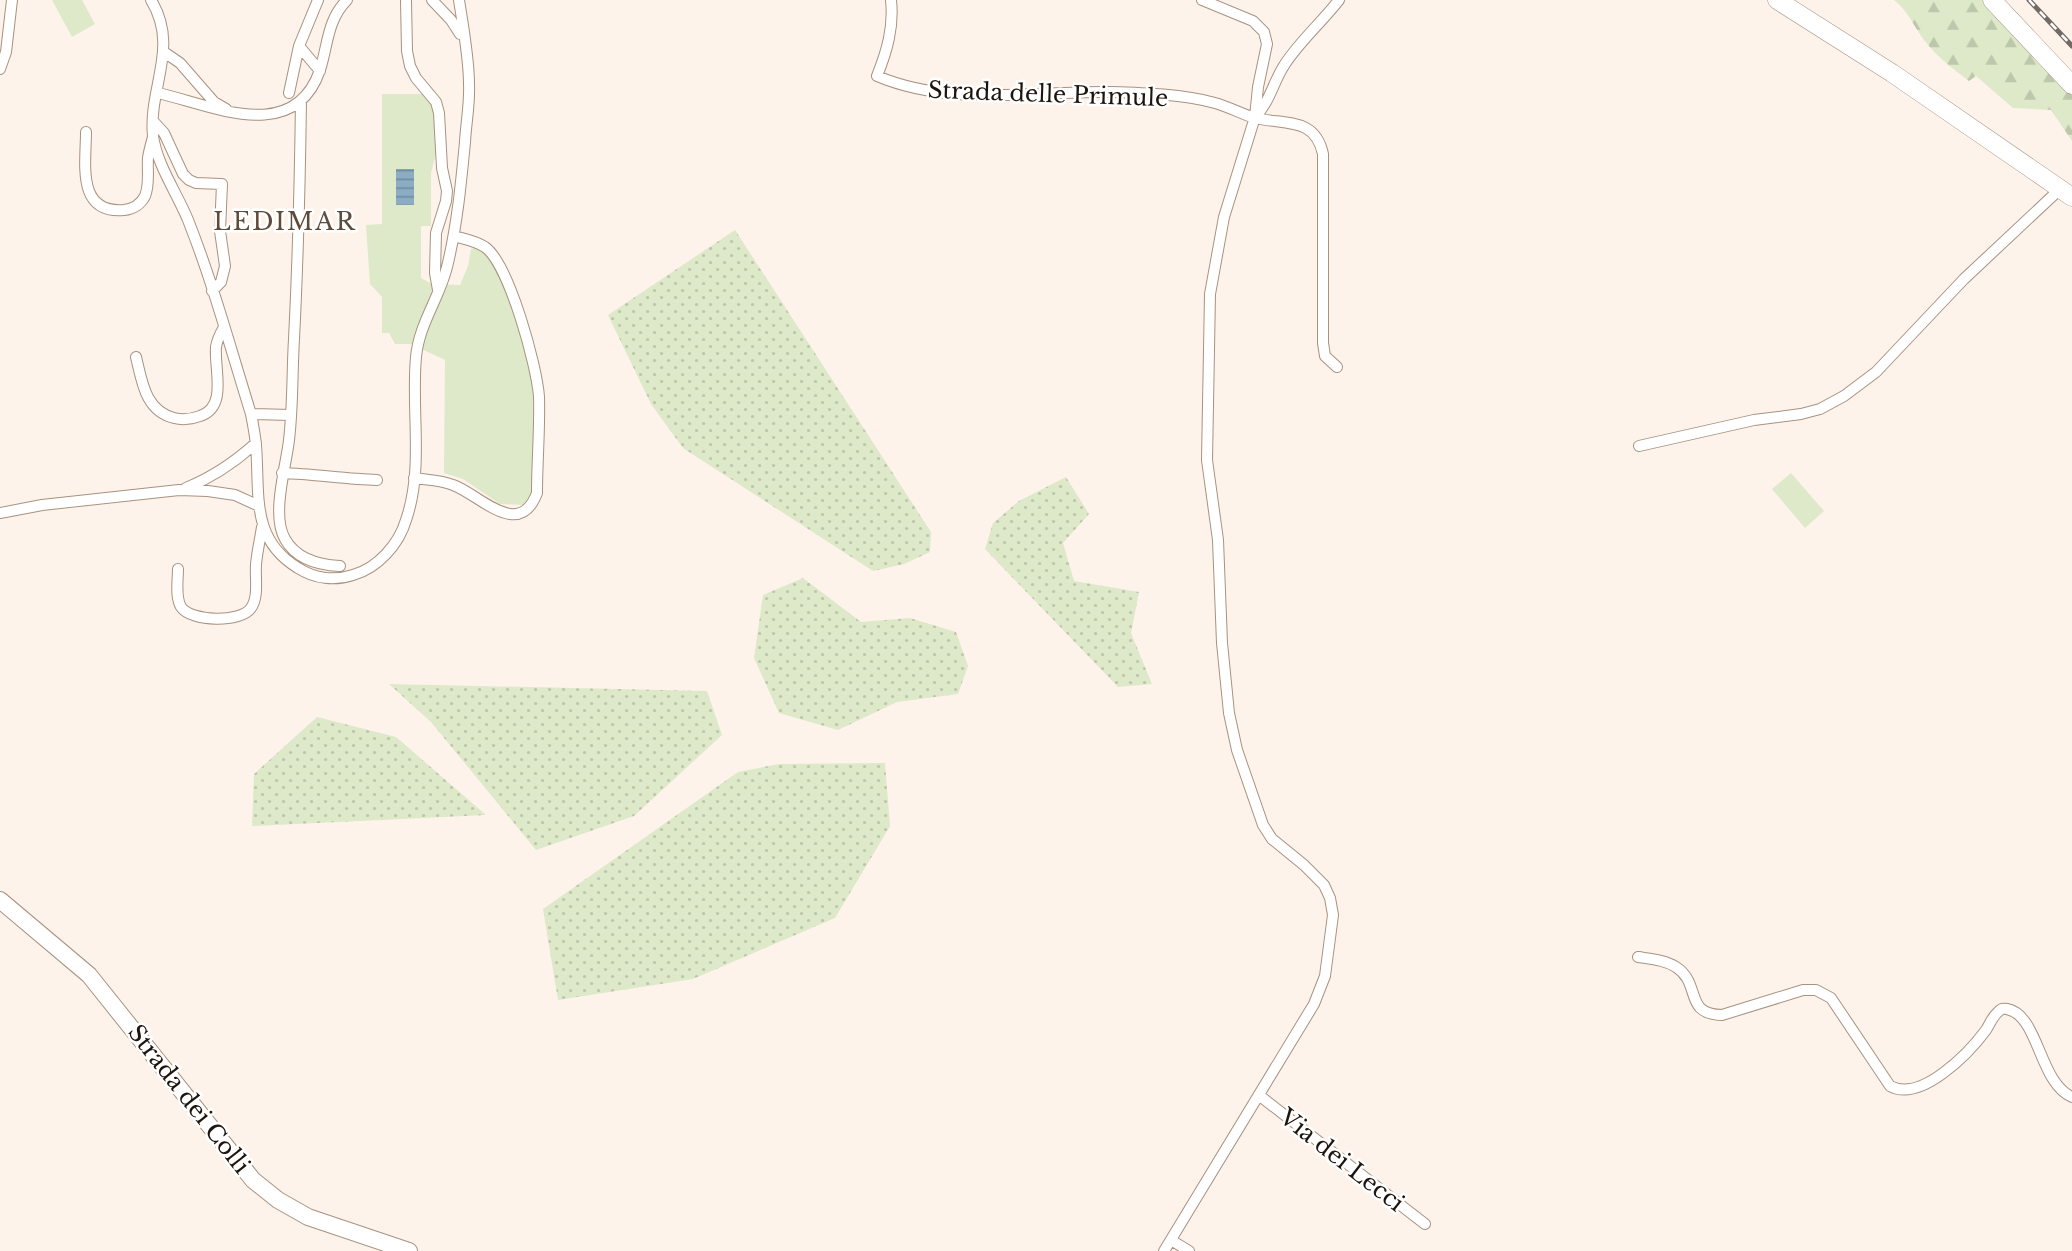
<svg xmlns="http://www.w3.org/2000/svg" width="2072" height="1251" font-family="'Libre Baskerville',serif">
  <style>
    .grass { fill: url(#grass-dots) }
    .forest { fill: url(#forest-firs) }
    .pitch { fill: #dde9c8 }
    .water { fill: url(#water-rules) }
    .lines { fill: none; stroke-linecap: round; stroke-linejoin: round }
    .street-casing { stroke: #a8927f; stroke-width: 12 }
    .secondary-casing { stroke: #a8927f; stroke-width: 18 }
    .primary-casing { stroke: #a8927f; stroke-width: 19 }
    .street { stroke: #fff; stroke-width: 10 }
    .secondary { stroke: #fff; stroke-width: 16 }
    .primary { stroke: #fff; stroke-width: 18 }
    .rail-casing { stroke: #736a63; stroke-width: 5 }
    .rail { stroke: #fff; stroke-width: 2.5; stroke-dasharray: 8; stroke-linecap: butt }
    .labels { text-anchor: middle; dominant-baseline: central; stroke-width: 5; stroke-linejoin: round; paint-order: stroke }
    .street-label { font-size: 23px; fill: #1c140d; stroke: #fff }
    .neighbourhood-label { font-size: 24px; letter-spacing: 2px; fill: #5f4b3a; stroke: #fff }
  </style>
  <defs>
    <pattern id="grass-dots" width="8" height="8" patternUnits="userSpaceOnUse" patternTransform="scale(1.75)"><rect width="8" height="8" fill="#dde9c8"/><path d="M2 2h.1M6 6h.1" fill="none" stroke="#bdc7ab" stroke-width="1.8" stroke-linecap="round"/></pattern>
    <pattern id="forest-firs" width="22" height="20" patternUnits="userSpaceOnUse" patternTransform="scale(1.75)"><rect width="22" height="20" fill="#dde9c8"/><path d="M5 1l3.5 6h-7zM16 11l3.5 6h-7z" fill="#bdc7ab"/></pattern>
    <pattern id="water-rules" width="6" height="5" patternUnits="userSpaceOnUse" patternTransform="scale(1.75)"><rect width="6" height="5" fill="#8badc4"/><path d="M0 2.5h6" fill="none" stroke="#718c9e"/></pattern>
  </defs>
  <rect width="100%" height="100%" fill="#fdf3eb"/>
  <!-- grass -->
  <path class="grass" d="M735,230l196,302 -1,20 -26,12 -31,7 -190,-123 -32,-44 -43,-89z
    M1066,477l23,37 -26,29 11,38 65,11 -8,41 21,51 -34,3 -133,-138 8,-26 26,-22z
    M803,578l58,44 49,-4 46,14 12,34 -10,28 -61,8 -59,28 -59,-17 -25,-55 9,-63z
    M389,684l318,7 15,44 -88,81 -98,34 -105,-128z
    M317,717l79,20 90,78 -234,11 2,-52z
    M885,763l5,63 -55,92 -142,61 -135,21 -15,-91 195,-137 41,-8z"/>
  <!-- forest -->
  <path class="forest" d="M1894,0h89l89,95v46l-21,-31 -38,-2 -37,-32 -7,5c-16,-12 -33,-25 -45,-41 -11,-15 -16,-29 -30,-40z"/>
  <!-- pitch -->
  <path class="pitch" d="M52,0h30l13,24 -23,13z
    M382,94h42l7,9 3,8 2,42 -5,20v53h-10v52l11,6 28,1 8,-19 3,-17 7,-3 14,12 13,25 29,96 -2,114 -7,12 -25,-1 -37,-25 -19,-6 1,-113 -34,-16h-16l-6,-11h-7v-36l-12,-13 -4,-59 16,-1z
    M1791,473l33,38 -19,17 -33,-39z"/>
  <!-- water -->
  <path class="water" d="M396,169h18v36h-18z"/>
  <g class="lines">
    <!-- street casing -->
    <g class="street-casing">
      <path id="street" d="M151,0c29,47 -3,88 2,136 4,29 24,57 35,84 25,63 43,130 63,194 2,10 4,21 5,31 4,49 -6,94 42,123 17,11 37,13 55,7 25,-7 46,-31 53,-55 18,-52 5,-109 10,-163 3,-33 23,-58 31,-90 10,-41 14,-83 18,-125 1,-19 5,-39 4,-58 0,-26 -6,-58 -10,-84
        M406,0l1,51 3,15 6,12 20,24 3,11 3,55 5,23 -1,10 -10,32 -1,40 3,17
        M432,0l19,20 9,14
        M891,0c3,27 -4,51 -14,76 73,31 155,15 232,16 34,1 73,2 106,11 14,4 27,11 40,15 31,7 60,-1 68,36v189l2,13 12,11
        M299,46l21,25
        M164,52l16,11 34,39 12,7
        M0,69l6,-17 6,-52
        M158,93c53,12 136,53 162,-23 8,-25 7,-50 27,-70
        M289,93l10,-47 19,-46
        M301,100c-1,80 -3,159 -7,239 -2,33 -1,68 -5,101 -3,27 -18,75 -4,99 11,20 34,26 55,27
        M1255,117c15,-15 18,-35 30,-53 15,-23 37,-42 54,-64
        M153,121l11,12 19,41 6,6 7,3 26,1 -2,47 5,35 -4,16 -9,9
        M86,132c0,31 -10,82 38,78 9,-1 17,-6 21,-14 5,-12 2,-26 3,-38 1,-7 3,-14 5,-21
        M136,357c6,24 9,54 38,61 8,2 18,1 26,-2 28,-9 14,-47 16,-69 1,-7 4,-13 8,-20
        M251,414l39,1
        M1639,446l115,-26 47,-6 19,-5 24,-13 32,-24 88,-93 96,-90
        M282,473c32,1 63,6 95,7
        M414,478c13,2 27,2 39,7 26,9 66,56 84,8 0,-32 3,-65 2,-96 -2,-31 -30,-133 -54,-150 -9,-6 -20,-8 -31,-11
        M186,488c27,-11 48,-25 70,-45
        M0,513l42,-8 137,-15 29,1 27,4 24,11
        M178,569c0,11 -3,28 3,38 10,15 60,16 70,1 8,-11 4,-30 5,-43 1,-13 4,-25 6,-38
        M1638,957c13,2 27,3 38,10 26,17 7,47 46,48l81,-25h13l15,8 59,88c31,17 79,-33 96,-56 4,-6 6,-13 12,-18 3,-3 4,-4 9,-3 32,6 32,74 65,88
        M1260,1096l165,128
        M1171,1240l18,11
        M1164,1251l150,-247 11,-28 8,-61 -3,-17 -6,-13 -20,-20 -32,-26 -9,-14 -26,-75 -8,-37 -7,-70 -4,-103 -11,-80 3,-166 14,-77 31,-100 3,-30 9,-43 -3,-12 -11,-11 -51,-21"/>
    </g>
    <!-- secondary casing -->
    <g class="secondary-casing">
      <path id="secondary" d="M0,900l89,75 164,205 25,20 30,17 101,34"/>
    </g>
    <!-- primary casing -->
    <g class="primary-casing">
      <path id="primary" d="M1777,0l115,73 180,124
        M1992,0l80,85"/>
    </g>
    <!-- street -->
    <use href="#street" class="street"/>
    <!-- secondary -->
    <use href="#secondary" class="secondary"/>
    <!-- primary -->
    <use href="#primary" class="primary"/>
    <!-- rail casing -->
    <g class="rail-casing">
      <path id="rail" d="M2029,0l43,46"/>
    </g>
    <!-- rail -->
    <use href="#rail" class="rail"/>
  </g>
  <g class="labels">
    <!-- street labels -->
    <g class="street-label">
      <text transform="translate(1048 94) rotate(2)">Strada delle Primule</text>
      <text transform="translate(189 1099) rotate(52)">Strada dei Colli</text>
      <text transform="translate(1342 1160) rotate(38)">Via dei Lecci</text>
    </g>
    <!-- neighbourhood labels -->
    <g class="neighbourhood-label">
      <text x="285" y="221">LEDIMAR</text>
    </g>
  </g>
</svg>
